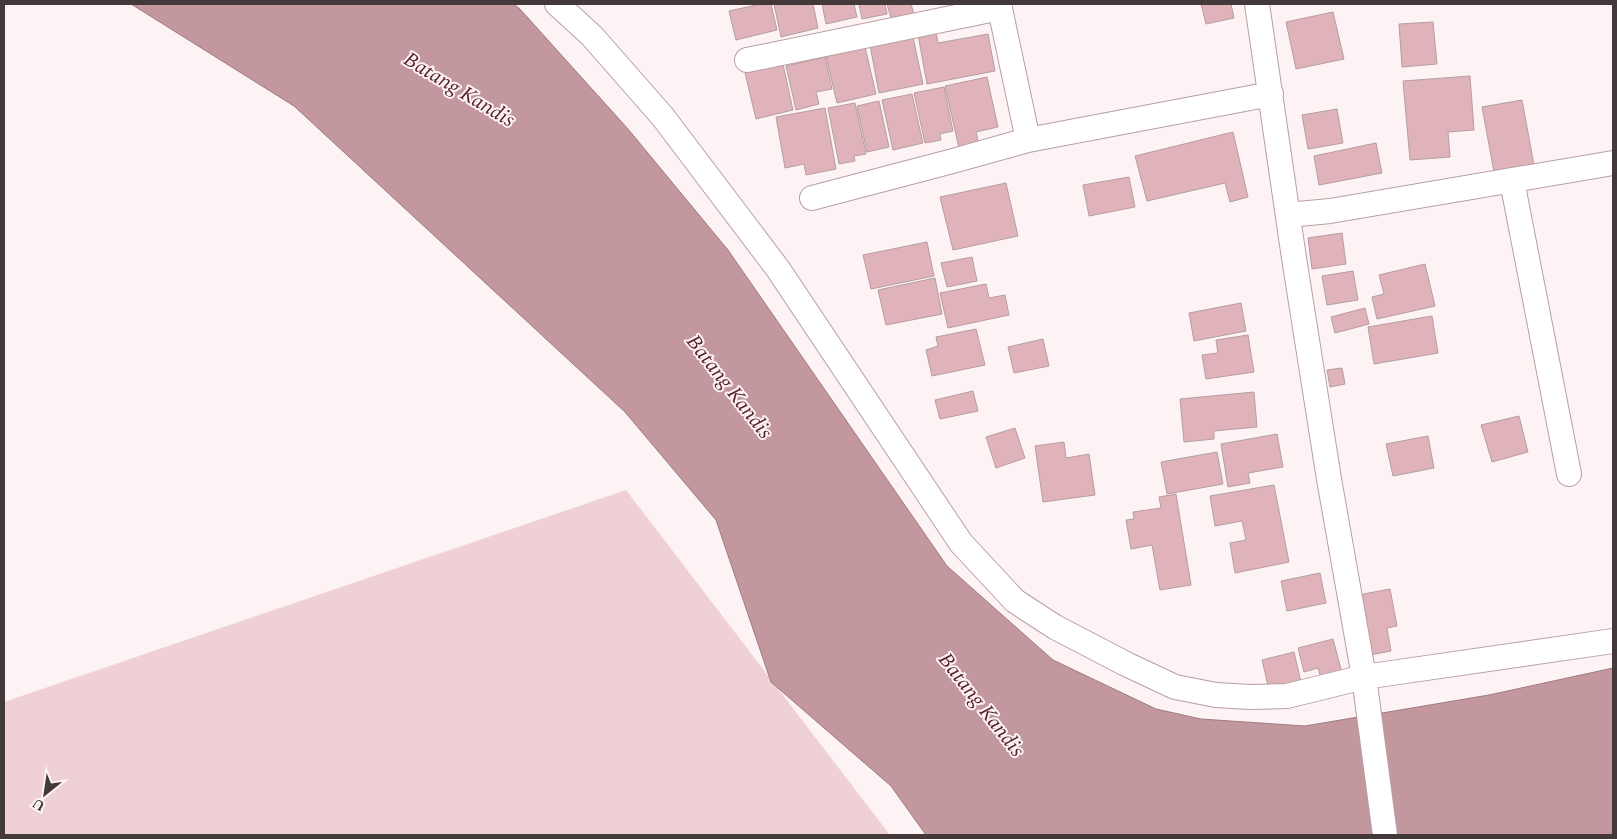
<svg xmlns="http://www.w3.org/2000/svg" width="1617" height="839" font-family="Spectral,serif">
  <style>
    .green { fill: #efd1d5 }
    .water { fill: #c3979e; stroke: #9d7b80 }
    .building { fill: #e0b3ba; stroke: #b59da1 }
    .lines { fill: none; stroke-linecap: round; stroke-linejoin: round }
    .street-casing { stroke: #b89fa3; stroke-width: 26 }
    .street { stroke: #fff; stroke-width: 24 }
    .labels { text-anchor: middle; dominant-baseline: central; stroke-width: 4; stroke-linejoin: round; paint-order: stroke }
    .water-label { font-size: 21px; font-style: italic; fill: #571f2d; stroke: #fdf3f4 }
  </style>
  <rect width="100%" height="100%" fill="#fdf3f4"/>
  <!-- green -->
  <path class="green" d="M626,490l264,345h-886v-133z"/>
  <!-- water -->
  <path class="water" d="M131,4h382l6,4 109,121 100,121 219,316 106,94 103,49 45,10 104,7 184,-31 124,-27v167h-687l-35,-49 -120,-104 -55,-162 -91,-108 -331,-306z"/>
  <!-- building -->
  <path class="building" d="M761,4h10l6,26 -41,10 -7,-29z
    M774,4h39l5,24 -37,9z
    M822,4h32l3,13 -31,7z
    M859,4h26l2,10 -25,5z
    M887,4h24l3,10 -23,4z
    M1201,4h30l3,14 -28,6z
    M1333,12l11,47 -48,10 -10,-47z
    M1433,22l4,42 -35,3 -3,-43z
    M936,31l2,12 50,-9 7,37 -68,13 -9,-49z
    M913,37l10,47 -44,9 -9,-48z
    M865,47l11,47 -39,9 -11,-47z
    M825,57l7,32 -16,3 3,12 -23,6 -10,-44z
    M783,64l10,46 -37,9 -11,-46z
    M1470,76l4,54 -26,2 2,25 -40,3 -7,-79z
    M987,77l11,50 -22,5 3,12 -20,4 -14,-62z
    M944,87l9,44 -13,3 1,6 -16,3 -11,-50z
    M912,94l11,49 -30,7 -11,-50z
    M1522,100l12,65 -40,7 -12,-65z
    M879,101l10,46 -22,5 -10,-46z
    M855,103l11,51 -12,2 1,5 -16,3 -11,-56z
    M825,108l11,61 -30,6 -2,-11 -19,4 -9,-51z
    M1337,109l6,34 -35,6 -6,-34z
    M1233,132l15,65 -18,5 -5,-19 -78,18 -12,-45z
    M1376,143l6,30 -63,12 -5,-29z
    M1129,177l6,30 -46,9 -6,-31z
    M1006,183l12,53 -65,14 -13,-53z
    M1342,233l4,31 -34,5 -4,-31z
    M927,242l7,34 -63,13 -8,-34z
    M972,257l5,24 -30,6 -6,-24z
    M1425,264l10,42 -58,13 -5,-22 12,-3 -5,-19z
    M1353,271l5,29 -31,5 -5,-29z
    M935,278l7,36 -56,11 -8,-35z
    M986,284l3,14 16,-3 4,20 -61,13 -8,-35z
    M1241,303l5,28 -52,10 -5,-28z
    M1365,308l4,16 -34,9 -4,-16z
    M1432,316l6,37 -64,11 -6,-37z
    M976,329l9,36 -53,11 -6,-26 12,-4 -2,-9z
    M1248,335l6,37 -48,7 -4,-24 16,-2 -2,-13z
    M1043,339l6,27 -35,7 -6,-26z
    M1342,368l3,16 -15,3 -3,-17z
    M973,391l5,20 -38,8 -5,-19z
    M1254,392l3,35 -43,4v8l-30,3 -4,-43z
    M1519,416l9,36 -36,10 -11,-37z
    M1015,428l10,30 -29,10 -10,-31z
    M1277,434l6,33 -35,6 2,10 -22,4 -7,-43z
    M1428,436l6,32 -41,8 -7,-32z
    M1064,442l2,16 23,-4 6,41 -52,7 -8,-56z
    M1217,452l6,32 -56,10 -6,-32z
    M1274,485l15,77 -54,11 -5,-30 16,-3 -4,-19 -27,5 -5,-30z
    M1176,494l15,91 -31,5 -8,-45 -21,4 -5,-29 8,-1 -1,-7 28,-4 -2,-11z
    M1320,573l6,30 -39,8 -6,-30z
    M1390,589l7,37 -10,2 4,23 -21,4 -12,-60z
    M1333,639l9,34 -21,5 -3,-10 -14,4 -6,-24z
    M1294,652l7,30 -32,8 -7,-30z"/>
  <g class="lines">
    <!-- street casing -->
    <g class="street-casing">
      <path id="street" d="M557,4l35,32 71,81 115,152 183,274 54,58 40,26 71,37 49,23 41,8 34,2 37,-1 77,-19 249,-36
        M999,4l29,136
        M1257,4l37,254 35,221 35,198 21,158
        M747,60l253,-52
        M1512,181l57,293
        M812,198l137,-36 79,-22 243,-46
        M1288,215l42,-4 283,-48"/>
    </g>
    <!-- street -->
    <use href="#street" class="street"/>
  </g>
  <g class="labels">
    <!-- water labels -->
    <g class="water-label">
      <text transform="translate(459 90) rotate(31)">Batang Kandis</text>
      <text transform="translate(729 387) rotate(52)">Batang Kandis</text>
      <text transform="translate(981 705) rotate(52)">Batang Kandis</text>
    </g>
  </g>
  <!-- border -->
  <rect width="1617" height="839" fill="none" stroke="#43393b" stroke-width="10"/>
  <!-- north arrow -->
  <g transform="translate(45 794) rotate(210)" stroke="#fdf3f4" stroke-width="4" paint-order="stroke">
  <path d="M0-4L9 19L0 12L-9 19Z" fill="#43393b"/>
  <text y="-8" font-size="14" font-weight="bold" text-anchor="middle" fill="#43393b">U</text>
  </g>
</svg>
